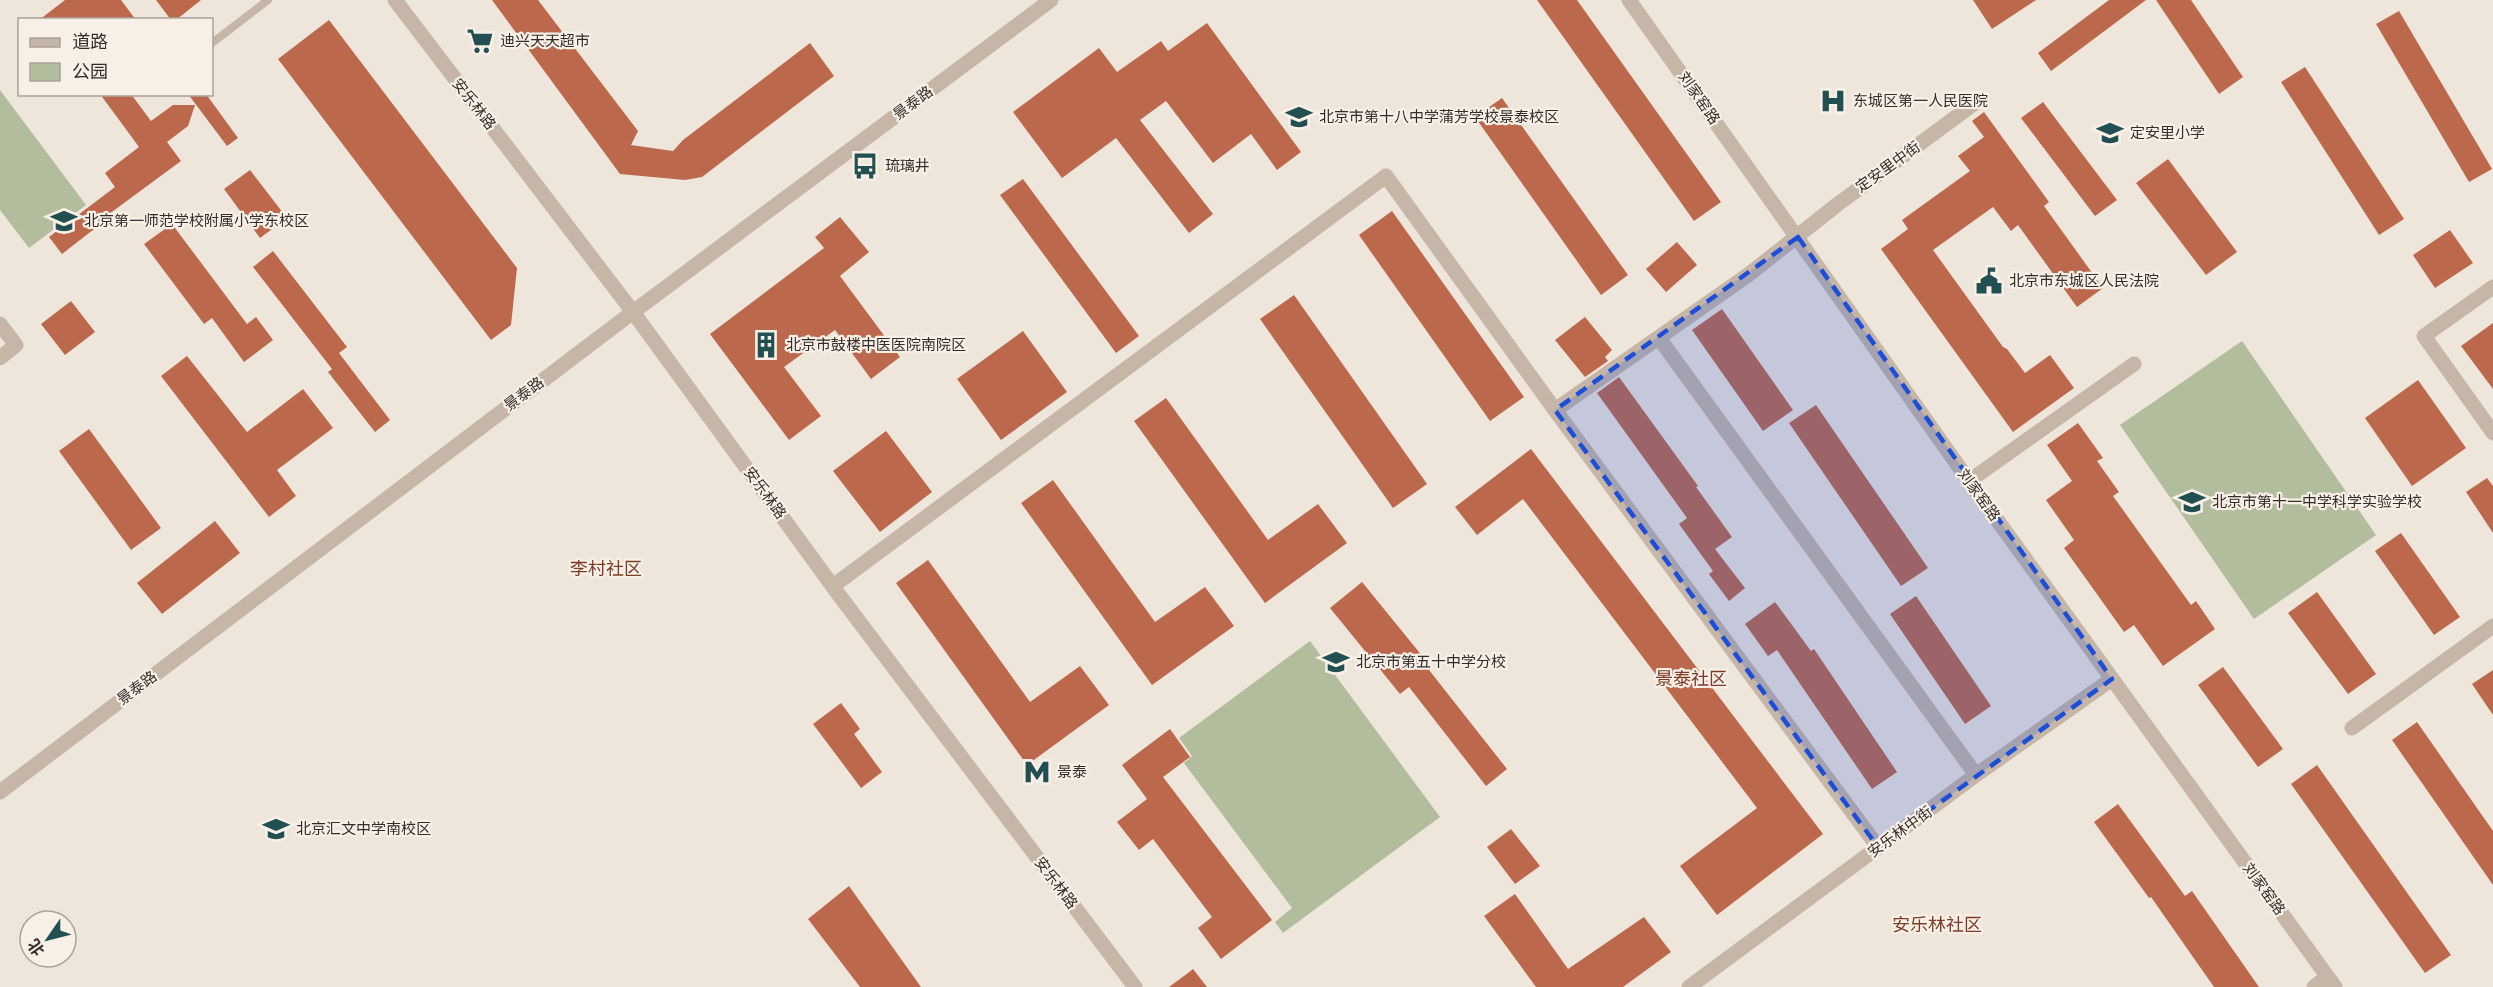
<svg xmlns="http://www.w3.org/2000/svg" width="2493" height="987" font-family="'Work Sans','Noto Sans SC',sans-serif">
  <style>
    .green { fill: #b2bd9d }
    .building { fill: #bc684d }
    .lines { fill: none; stroke-linecap: round; stroke-linejoin: round }
    .service { stroke: #c6b6a8; stroke-width: 8 }
    .minor { stroke: #c6b6a8; stroke-width: 15 }
    .tertiary { stroke: #c6b6a8; stroke-width: 15 }
    .marked { fill: #1d4ed8; fill-opacity: 0.2; stroke: #1d4ed8; stroke-width: 4.5; stroke-dasharray: 12 8; stroke-linejoin: round }
    .labels { text-anchor: middle; dominant-baseline: central; stroke-width: 4.5; stroke-linejoin: round; paint-order: stroke }
    .poi-label { font-size: 15px; fill: #342c28; stroke: #f8f0e7; text-anchor: start }
    .street-label { font-size: 15px; fill: #342c28; stroke: #f8f0e7 }
    .quarter-label { font-size: 18px; fill: #7c3c28; stroke: #f8f0e7 }
  </style>
  <rect width="100%" height="100%" fill="#efe6db"/>
  <!-- green -->
  <path class="green" d="M0,90l86,115 -57,43 -29,-38z
    M2242,341l134,194 -122,84 -134,-194z
    M1310,641l130,176 -157,116 -8,-11 17,-14 -108,-145 8,-7 -13,-18z"/>
  <!-- building -->
  <path class="building" d="M65,0h56l15,20h-97z
    M156,0h45l-25,20h-5z
    M492,0h46l100,131 -7,14 42,6 10,-11 127,-97 24,33 -132,101 -17,3 -65,-6z
    M1537,0h40l144,202 -27,19z
    M1973,0h63l-44,29z
    M2109,0h37l-95,71 -13,-18z
    M2156,0h35l52,77 -24,17z
    M2399,11l93,158 -23,13 -93,-158z
    M329,20l188,248 -6,57 -20,15 -213,-281z
    M1207,23l94,129 -24,18 -26,-36 -38,29 -47,-62 -26,19 73,94 -24,19 -73,-95 -54,40 -49,-66 86,-64 18,24 44,-31 7,10z
    M2305,67l99,152 -25,16 -98,-153z
    M100,94h31l20,27 22,-16h22l-7,21 -21,16 14,19 -76,56 2,2 -45,35 -13,-17 66,-50 -10,-14 34,-26z
    M188,94h18l32,44 -11,8z
    M1502,98l126,177 -27,20 -126,-178z
    M2043,102l74,98 -22,16 -74,-98z
    M1984,112l65,90 -5,4 59,82 -26,19 -59,-82 -7,6 -18,-24 -60,43 70,97 4,2 18,24 25,-18 24,33 -61,44 -132,-183 27,-20 -6,-9 68,-49 -12,-15 26,-19 -12,-16z
    M2168,159l69,93 -31,23 -70,-92z
    M250,170l37,48 -27,20 -36,-49z
    M1023,179l116,157 -23,17 -116,-158z
    M1392,211l132,186 -34,24 -131,-186z
    M840,217l29,35 -29,24 60,81 -29,22 -36,-49 -51,37 37,49 -32,24 -79,-106 114,-86 -9,-11z
    M172,224l75,100 9,-7 17,23 -29,22 -32,-44 -8,6 -60,-80z
    M2450,230l23,33 -38,25 -22,-33z
    M1677,242l20,23 -31,27 -20,-23z
    M273,251l74,96 -8,6 51,67 -15,12 -47,-60 4,-3 -79,-102z
    M1294,295l133,189 -34,24 -133,-189z
    M71,301l24,31 -30,23 -24,-31z
    M1722,309l71,101 -30,21 -71,-101z
    M1585,317l27,33 -7,7 3,4 -23,16 -30,-37z
    M2493,323v66l-32,-43z
    M1023,331l44,61 -66,48 -44,-61z
    M187,356l60,76 56,-43 30,39 -56,42 19,26 -27,21 -108,-141z
    M1619,377l79,109 -2,1 36,50 -17,12 30,39 -16,13 -20,-27 4,-3 -34,-47 8,-6 -90,-125z
    M2418,380l48,68 -54,38 -47,-68z
    M1166,398l102,142 50,-36 29,39 -82,60 -131,-182z
    M1816,405l112,163 -27,18 -112,-163z
    M2078,423l25,35 -6,3 22,31 -6,4 78,109 5,-4 19,28 -52,37 -29,-41 -10,7 -60,-84 10,-8 -28,-40 26,-19 -25,-36z
    M89,429l72,99 -30,22 -72,-99z
    M886,431l46,61 -52,40 -47,-61z
    M1531,449l292,385 -106,81 -37,-49 77,-58 -234,-309 -46,36 -22,-28z
    M2487,478l6,8v47l-27,-41z
    M1053,480l102,142 50,-35 29,39 -82,59 -131,-182z
    M215,521l25,32 -78,61 -25,-31z
    M2401,533l59,84 -26,18 -59,-84z
    M928,560l102,142 50,-36 29,39 -82,60 -131,-182z
    M1362,582l70,86 -3,2 78,99 -21,17 -77,-99 -9,7 -70,-86z
    M2317,592l59,82 -28,20 -60,-81z
    M1916,596l75,110 -26,18 -75,-110z
    M1775,602l36,49 3,-2 83,123 -25,17 -95,-139 -9,6 -23,-32z
    M2223,667l60,82 -25,18 -60,-82z
    M2493,670v45l-21,-31z
    M841,703l19,26 -6,5 28,38 -21,16 -48,-64z
    M2417,722l76,109v54l-101,-145z
    M1170,729l20,28 -27,20 109,143 -51,39 -23,-31 14,-11 -59,-78 -14,11 -22,-28 30,-23 -25,-34z
    M2317,765l134,190 -26,18 -134,-189z
    M2118,804l67,92 7,-5 67,96h-45l-63,-90 -2,1 -55,-76z
    M1511,829l29,37 -25,18 -28,-37z
    M849,886l72,101h-61l-52,-68z
    M1515,894l53,75 76,-52 27,35 -48,35h-87l-52,-71z
    M1193,969l14,18h-38l19,-14z"/>
  <g class="lines">
    <!-- service -->
    <path class="service" d="M212,43l56,-43"/>
    <!-- minor -->
    <path class="minor" d="M2493,287l-69,49 69,97
      M0,324l16,21 -16,13
      M1659,338l317,437
      M1555,410l193,-135 90,-71 141,-104
      M1969,481l165,-117
      M833,586l553,-410 169,234 323,437
      M2352,728l141,-102
      M1689,987l287,-212 136,-96
      M2314,987l13,-10"/>
    <!-- tertiary -->
    <path class="tertiary" d="M395,0l238,312 206,283 296,392
      M1629,0l340,481 366,506
      M0,792l633,-480 418,-312"/>
  </g>
  <!-- marked area -->
  <path class="marked" d="M1798,237l314,442 -234,168 -323,-437z"/>
  <!-- icons -->
  <defs>
    <g id="supermarket-bare" transform="scale(2.07)"><path d="M-6-5.5h2.5l.6 2H6L4.5 2H-2.5L-4.4-4H-6ZM-1.5 3.2a1.3 1.3 0 1 0 .1 0ZM3 3.2a1.3 1.3 0 1 0 .1 0Z" fill="#214f52" stroke="#f8f0e7" stroke-width="2.5" paint-order="stroke"/></g>
    <g id="hospital-bare" transform="scale(2.07)"><path d="M-5-5h3v3.5h4V-5h3V5h-3V1.5h-4V5h-3Z" fill="#214f52" stroke="#f8f0e7" stroke-width="2.5" paint-order="stroke"/></g>
    <g id="school-bare" transform="scale(2.07)"><path d="M0-5L7-2L0 1L-7-2ZM-4 1L0 2.5L4 1V4Q0 6-4 4Z" fill="#214f52" stroke="#f8f0e7" stroke-width="2.5" paint-order="stroke"/></g>
    <g id="bus-bare" transform="scale(2.07)"><path d="M-5-6H5V4H4V6H2V4H-2V6H-4V4H-5ZM-3.5-4V0h7V-4ZM-3.5 1.2v1.5H-2V1.2ZM2 1.2v1.5H3.5V1.2Z" fill="#214f52" stroke="#f8f0e7" stroke-width="2.5" paint-order="stroke"/></g>
    <g id="civic-bare" transform="scale(2.07)"><path d="M-.6-6.5H3V-4.5H.6V-3L4-1V1h2V6H-6V1h2V-1L-.6-3ZM-1.2 2.5V6h2.4V2.5Z" fill="#214f52" stroke="#f8f0e7" stroke-width="2.5" paint-order="stroke"/></g>
    <g id="building-bare" transform="scale(2.07)"><path d="M-4-6H4V6H1V3H-1V6H-4ZM-2.5-4.3h1.7v1.8h-1.7ZM.8-4.3h1.7v1.8H.8ZM-2.5-1h1.7V.8h-1.7ZM.8-1h1.7V.8H.8Z" fill="#214f52" stroke="#f8f0e7" stroke-width="2.5" paint-order="stroke"/></g>
    <g id="metro-bare" transform="scale(2.07)"><path d="M-5.5 5V-5H-3L0 0L3-5H5.5V5H3V-.5L0 4L-3-.5V5Z" fill="#214f52" stroke="#f8f0e7" stroke-width="2.5" paint-order="stroke"/></g>
  </defs>
  <g fill-rule="evenodd">
    <use href="#supermarket-bare" x="480" y="41"/>
    <use href="#hospital-bare" x="1833" y="101"/>
    <use href="#school-bare" x="1299" y="117"/>
    <use href="#school-bare" x="2110" y="133"/>
    <use href="#bus-bare" x="865" y="166"/>
    <use href="#school-bare" x="64" y="221"/>
    <use href="#civic-bare" x="1989" y="281"/>
    <use href="#building-bare" x="766" y="345"/>
    <use href="#school-bare" x="2192" y="502"/>
    <use href="#school-bare" x="1336" y="662"/>
    <use href="#metro-bare" x="1037" y="772"/>
    <use href="#school-bare" x="276" y="829"/>
  </g>
  <g class="labels">
    <!-- poi labels -->
    <g class="poi-label">
      <text x="500" y="41">迪兴天天超市</text>
      <text x="1853" y="101">东城区第一人民医院</text>
      <text x="1319" y="117">北京市第十八中学蒲芳学校景泰校区</text>
      <text x="2130" y="133">定安里小学</text>
      <text x="885" y="166">琉璃井</text>
      <text x="84" y="221">北京第一师范学校附属小学东校区</text>
      <text x="2009" y="281">北京市东城区人民法院</text>
      <text x="786" y="345">北京市鼓楼中医医院南院区</text>
      <text x="2212" y="502">北京市第十一中学科学实验学校</text>
      <text x="1356" y="662">北京市第五十中学分校</text>
      <text x="1057" y="772">景泰</text>
      <text x="296" y="829">北京汇文中学南校区</text>
    </g>
    <!-- street labels -->
    <g class="street-label">
      <text transform="translate(1699 98) rotate(55)">刘家窑路</text>
      <text transform="translate(913 103) rotate(-37)">景泰路</text>
      <text transform="translate(474 104) rotate(52)">安乐林路</text>
      <text transform="translate(1888 167) rotate(-36)">定安里中街</text>
      <text transform="translate(524 394) rotate(-37)">景泰路</text>
      <text transform="translate(765 493) rotate(54)">安乐林路</text>
      <text transform="translate(1979 495) rotate(54)">刘家窑路</text>
      <text transform="translate(137 688) rotate(-37)">景泰路</text>
      <text transform="translate(1900 832) rotate(-36)">安乐林中街</text>
      <text transform="translate(1056 883) rotate(53)">安乐林路</text>
      <text transform="translate(2264 889) rotate(54)">刘家窑路</text>
    </g>
    <!-- quarter labels -->
    <g class="quarter-label">
      <text x="606" y="568">李村社区</text>
      <text x="1691" y="678">景泰社区</text>
      <text x="1937" y="924">安乐林社区</text>
    </g>
  </g>
  <!-- legend -->
  <rect x="18" y="18" width="195" height="78" fill="#f8f0e7" stroke="#aaa29b" stroke-width="1.5"/>
  <rect x="30" y="38" width="30" height="9" fill="#c6b6a8" stroke="#aaa29b" stroke-width="1.5"/>
  <text x="72" y="48" font-size="18" fill="#342c28">道路</text>
  <rect x="30" y="63" width="30" height="18" fill="#b2bd9d" stroke="#aaa29b" stroke-width="1.5"/>
  <text x="72" y="78" font-size="18" fill="#342c28">公园</text>
  <!-- north arrow -->
  <g transform="translate(48 939) rotate(235)"><circle r="28" fill="#f8f0e7" stroke="#aaa29b" stroke-width="1.5"/>
  <path d="M0-4.5L10 22L0 15L-10 22Z" fill="#214f52"/>
  <text y="-9" font-size="16" font-weight="bold" text-anchor="middle" fill="#342c28">北</text>
  </g>
</svg>
